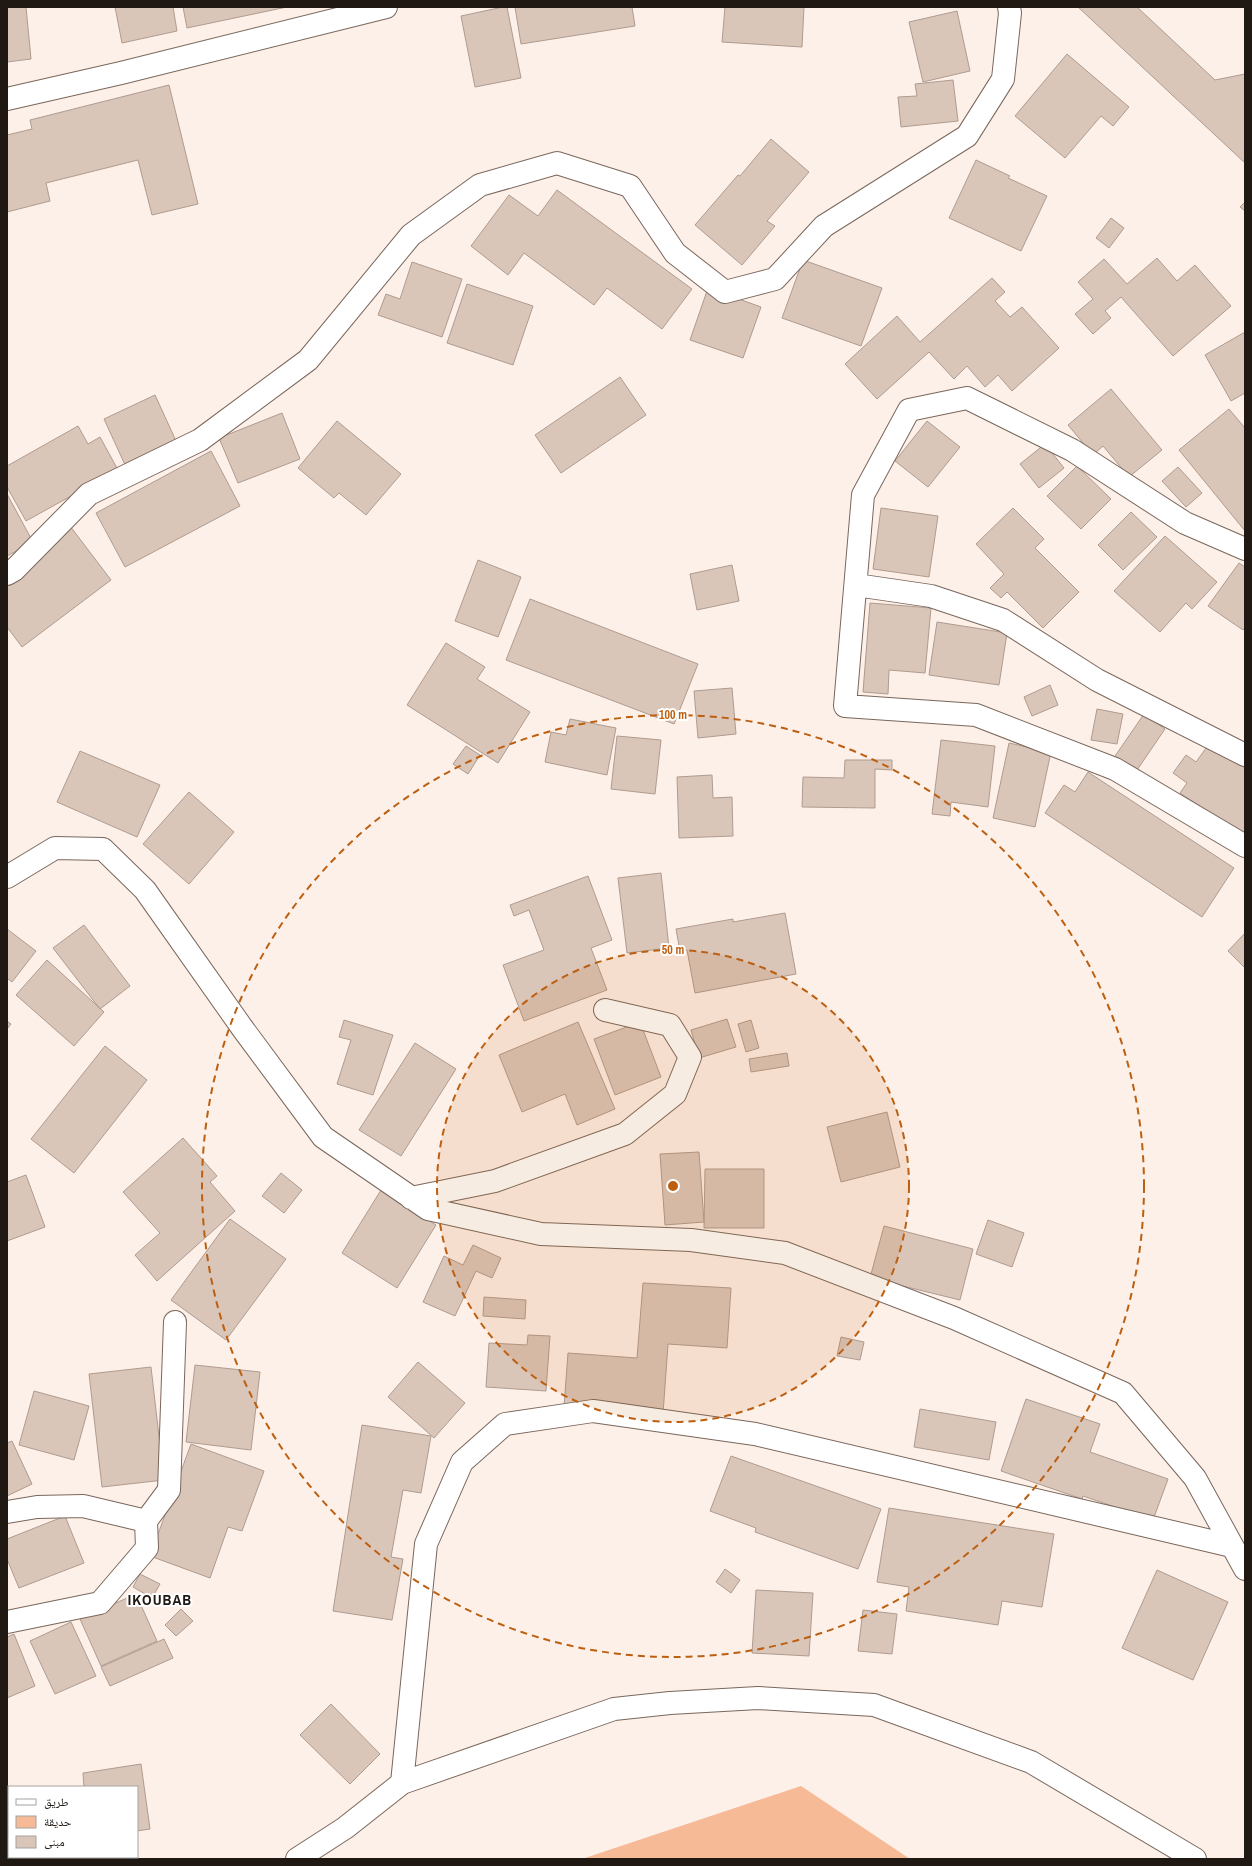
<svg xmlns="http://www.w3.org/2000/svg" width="1252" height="1866" font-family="'Archivo Narrow','Noto Naskh Arabic',sans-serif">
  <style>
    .green { fill: #f7ba96 }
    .building { fill: #dac5b9; stroke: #af9b8f }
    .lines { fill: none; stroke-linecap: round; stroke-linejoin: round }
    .minor-casing { stroke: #7a675c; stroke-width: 24 }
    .minor { stroke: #fff; stroke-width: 22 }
    .ring { fill: none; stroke: #bc5f11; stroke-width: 2; stroke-dasharray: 7 5 }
    .labels { text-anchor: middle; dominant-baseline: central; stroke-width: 4; stroke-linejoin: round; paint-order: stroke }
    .district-label { font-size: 15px; font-weight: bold; letter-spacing: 1px; fill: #1f1813; stroke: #fff }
    .centre { fill: #bc5f11; stroke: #fff; stroke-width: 2 }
    .ring-label { font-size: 12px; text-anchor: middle; font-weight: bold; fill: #bc5f11; stroke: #fff; stroke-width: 4; stroke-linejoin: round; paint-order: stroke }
  </style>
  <rect width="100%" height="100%" fill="#fdf0e8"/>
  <!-- green -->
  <path class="green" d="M801,1786l109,73h-328z"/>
  <!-- building -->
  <path class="building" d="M7,7h19l5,52 -24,3z
    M115,7h58l4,24 -55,12z
    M183,7h104l-100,21z
    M503,7h4l14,71 -46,9 -14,-71z
    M515,7h117l3,19 -114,18z
    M725,7h79l-2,40 -80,-5z
    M1078,7h59l78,73 30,-6v89z
    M957,11l13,60 -47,11 -14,-60z
    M1067,54l62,53 -16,19 -12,-10 -36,42 -50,-42z
    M953,80l5,41 -57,6 -3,-30 19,-1 -2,-12z
    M169,85l29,119 -46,11 -14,-55 -92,23 4,18 -43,11v-77l25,-6 -2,-9z
    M771,139l38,33 -42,49 8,5 -33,39 -47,-40 43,-50 2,1z
    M976,160l34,16 -2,2 39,18 -26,55 -72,-33z
    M557,190l135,99 -30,40 -55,-41 -13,17 -70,-52 -16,22 -37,-29 38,-51 29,21z
    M1245,202v9l-5,-4z
    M1111,218l13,10 -15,20 -13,-10z
    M1157,258l20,23 18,-16 36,41 -58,50 -52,-59 -16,14 6,7 -18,16 -18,-20 18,-15 -15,-17 26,-23 23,25z
    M803,260l79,28 -21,58 -79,-28z
    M412,262l50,17 -20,58 -64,-22 8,-21 14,5z
    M992,278l13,14 -10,9 15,16 12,-10 37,41 -47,43 -14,-16 -13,12 -18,-21 -13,13 -25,-27 -52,47 -32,-35 52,-48 23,26z
    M467,284l66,22 -20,59 -66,-22z
    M708,288l53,19 -18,51 -53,-18z
    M1245,332v61l-14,8 -26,-46z
    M620,377l26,38 -85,58 -26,-38z
    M1111,389l51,61 -33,27 -26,-31 -10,9 -25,-30z
    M155,395l22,48 -51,24 -22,-48z
    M1229,409l16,19v103l-66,-81z
    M282,413l18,46 -62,24 -19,-45z
    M337,421l64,53 -35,41 -27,-22 -5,5 -36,-30z
    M927,421l33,26 -32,40 -33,-26z
    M78,426l10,18 12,-7 18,33 -92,51 -19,-34v-21z
    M1045,444l19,24 -25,20 -19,-24z
    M211,451l29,55 -115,61 -29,-54z
    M1077,466l34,33 -30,30 -34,-33z
    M1178,467l24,26 -16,14 -24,-26z
    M7,494l26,48 -26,14z
    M881,508l57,8 -9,61 -56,-8z
    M1013,508l31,31 -9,9 44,44 -36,36 -36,-36 -6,6 -11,-10 14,-14 -28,-30z
    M1131,512l26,25 -34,33 -25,-25z
    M70,526l41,54 -89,67 -15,-20v-44z
    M1165,536l52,46 -25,27 -6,-6 -26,29 -46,-41z
    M478,560l43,17 -23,60 -43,-16z
    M1239,563l6,4v60l-2,3 -35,-24z
    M732,565l7,36 -42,9 -7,-36z
    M530,599l168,65 -24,60 -168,-64z
    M870,603l61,5 -6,65 -36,-3 -1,24 -25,-2z
    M937,622l70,11 -8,52 -70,-10z
    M446,643l39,24 -8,12 53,33 -32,51 -91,-58z
    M1050,685l8,20 -26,11 -8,-19z
    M732,688l4,46 -38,4 -4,-47z
    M1097,709l26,5 -6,30 -26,-4z
    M1144,714l21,15 -30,44 -22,-14z
    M570,719l46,9 -9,47 -62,-13 6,-30 15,3z
    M617,736l44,4 -6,54 -44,-5z
    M941,740l54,6 -7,61 -37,-5 -1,14 -18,-2z
    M1009,743l42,9 -16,75 -42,-9z
    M1209,744l36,24v68l-65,-43 7,-10 -14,-10 13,-18 10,7z
    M466,746l14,9 -12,19 -15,-10z
    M80,751l80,34 -23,52 -80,-35z
    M845,760h47v10l-17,-1v39l-73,-1 1,-30 41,1z
    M1088,772l146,96 -32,49 -157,-104 19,-28 11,7z
    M712,775l1,23 19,-1 1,39 -54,2 -2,-61z
    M189,792l45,40 -45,52 -46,-40z
    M661,873l8,75 -42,5 -9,-75z
    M588,876l24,64 -21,8 16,42 -83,31 -21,-56 41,-15 -15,-40 -15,6 -4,-11z
    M785,913l11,61 -101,19 -8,-43 -7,1 -4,-22 57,-10v3z
    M84,925l46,61 -30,23 -47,-61z
    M7,929l29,22 -24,31 -5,-4z
    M1245,933v35l-17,-17z
    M47,960l57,52 -30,34 -58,-51z
    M727,1019l9,28 -37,11 -8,-28z
    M344,1020l49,15 -20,60 -36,-11 14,-44 -12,-3z
    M751,1020l8,28 -13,4 -8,-28z
    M7,1021l4,3 -4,5z
    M578,1022l37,87 -38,16 -12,-31 -43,18 -23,-57z
    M640,1022l21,55 -46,18 -21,-56z
    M415,1043l41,26 -55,87 -42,-26z
    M105,1046l42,34 -73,93 -43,-34z
    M787,1053l2,13 -38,6 -2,-13z
    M887,1112l13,55 -59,15 -14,-55z
    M183,1138l34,38 -7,6 25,29 -78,70 -22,-26 25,-22 -37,-41z
    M699,1152l5,70 -39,3 -5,-71z
    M705,1169h59v59h-60z
    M281,1173l21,17 -18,23 -22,-17z
    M26,1175l19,52 -38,14v-59z
    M381,1190l55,35 -39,63 -55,-35z
    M230,1219l56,40 -60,81 -55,-40z
    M988,1220l36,13 -12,34 -36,-13z
    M884,1226l89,23 -13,51 -90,-22z
    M473,1245l28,13 -9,20 -16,-7 -21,45 -32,-14 21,-46 19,9z
    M643,1283l88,5 -4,60 -59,-4 -5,70 -99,-7 4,-54 69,5z
    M484,1297l42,3 -1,19 -42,-3z
    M528,1335l22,1 -4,55 -60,-4 3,-44 38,2z
    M841,1337l23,5 -4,18 -23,-4z
    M418,1362l47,41 -31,35 -46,-41z
    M195,1365l65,7 -9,78 -65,-8z
    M151,1367l13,113 -62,7 -13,-113z
    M34,1391l55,15 -15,54 -55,-15z
    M1026,1399l74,25 -10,28 78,27 -15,41 -70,-24 -1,3 -81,-28z
    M920,1409l76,13 -7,38 -75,-13z
    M362,1425l69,11 -10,57 -18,-3 -12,67 12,2 -11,61 -59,-9z
    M12,1441l20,43 -25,12v-53z
    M191,1444l73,27 -22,60 -14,-4 -18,51 -60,-22z
    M731,1456l150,53 -23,60 -103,-37 1,-4 -46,-17z
    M889,1508l165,26 -12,73 -40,-6 -4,24 -92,-14 3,-24 -32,-5z
    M65,1516l19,47 -65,25 -12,-29v-20z
    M725,1569l15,11 -9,13 -15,-11z
    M1157,1570l71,32 -35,78 -71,-32z
    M140,1574l20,10 -8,14 -19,-11z
    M756,1590l57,3 -4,63 -57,-3z
    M136,1594l21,47 -56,25 -21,-47z
    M181,1609l12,12 -17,15 -11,-11z
    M863,1610l34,4 -5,40 -34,-3z
    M71,1622l25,54 -41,18 -25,-53z
    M14,1634l21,52 -28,12v-61z
    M164,1639l9,19 -63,28 -9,-19z
    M331,1704l49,50 -30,30 -50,-49z
    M141,1764l9,65 -13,2v-44h-53l-1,-14z"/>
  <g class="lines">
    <!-- minor casing -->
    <g class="minor-casing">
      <path id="minor" d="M7,99l114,-26 265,-66
        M1245,549l-60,-26 -113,-73 -105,-52 -58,12 -46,85 -18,211 131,9 139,54 130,77
        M7,574l7,-4 75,-76 111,-54 108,-80 103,-125 69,-50 77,-22 73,23 45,67 50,39 50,-13 49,-53 143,-90 36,-57 7,-66 -1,-6
        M856,585l75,11 72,24 94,60 148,75
        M7,877l48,-29 48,1 42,41 98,139 80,108 105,72 113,25 150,6 94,13 169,65 169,75 72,85 50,91
        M411,1198l84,-17 130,-47 50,-40 15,-37 -20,-32 -65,-15
        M7,1512l30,-5 46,-1 63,15 23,-31 6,-168
        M7,1622l93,-19 47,-55 -1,-27
        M402,1783l24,-239 36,-82 43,-38 88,-13 162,23 477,112
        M297,1859l48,-31 57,-45 212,-74 56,-6 88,-5 116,7 157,57 164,97"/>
    </g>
    <!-- minor -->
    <use href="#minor" class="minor"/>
  </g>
  <!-- distance rings -->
  <circle cx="673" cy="1186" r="236" fill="#bc5f11" fill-opacity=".12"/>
  <g class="ring">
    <circle cx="673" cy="1186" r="236"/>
    <circle cx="673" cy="1186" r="471"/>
  </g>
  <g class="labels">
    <!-- district labels -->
    <g class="district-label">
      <text x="160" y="1599">IKOUBAB</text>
    </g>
  </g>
  <circle cx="673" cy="1186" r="6" class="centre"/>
  <g class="ring-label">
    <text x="673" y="719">100 m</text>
    <text x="673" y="954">50 m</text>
  </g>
  <!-- border -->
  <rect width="1252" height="1866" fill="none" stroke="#1f1813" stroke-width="16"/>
  <!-- legend -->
  <rect x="8" y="1786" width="130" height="72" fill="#ffffff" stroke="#a5a3a1"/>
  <rect x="16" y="1799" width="20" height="6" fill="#ffffff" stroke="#a5a3a1"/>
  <text x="44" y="1806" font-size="12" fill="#1f1813">طريق</text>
  <rect x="16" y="1816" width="20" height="12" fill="#f7ba96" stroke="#a5a3a1"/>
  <text x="44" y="1826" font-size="12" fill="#1f1813">حديقة</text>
  <rect x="16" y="1836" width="20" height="12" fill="#dac5b9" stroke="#a5a3a1"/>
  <text x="44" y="1846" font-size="12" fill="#1f1813">مبنى</text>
</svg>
